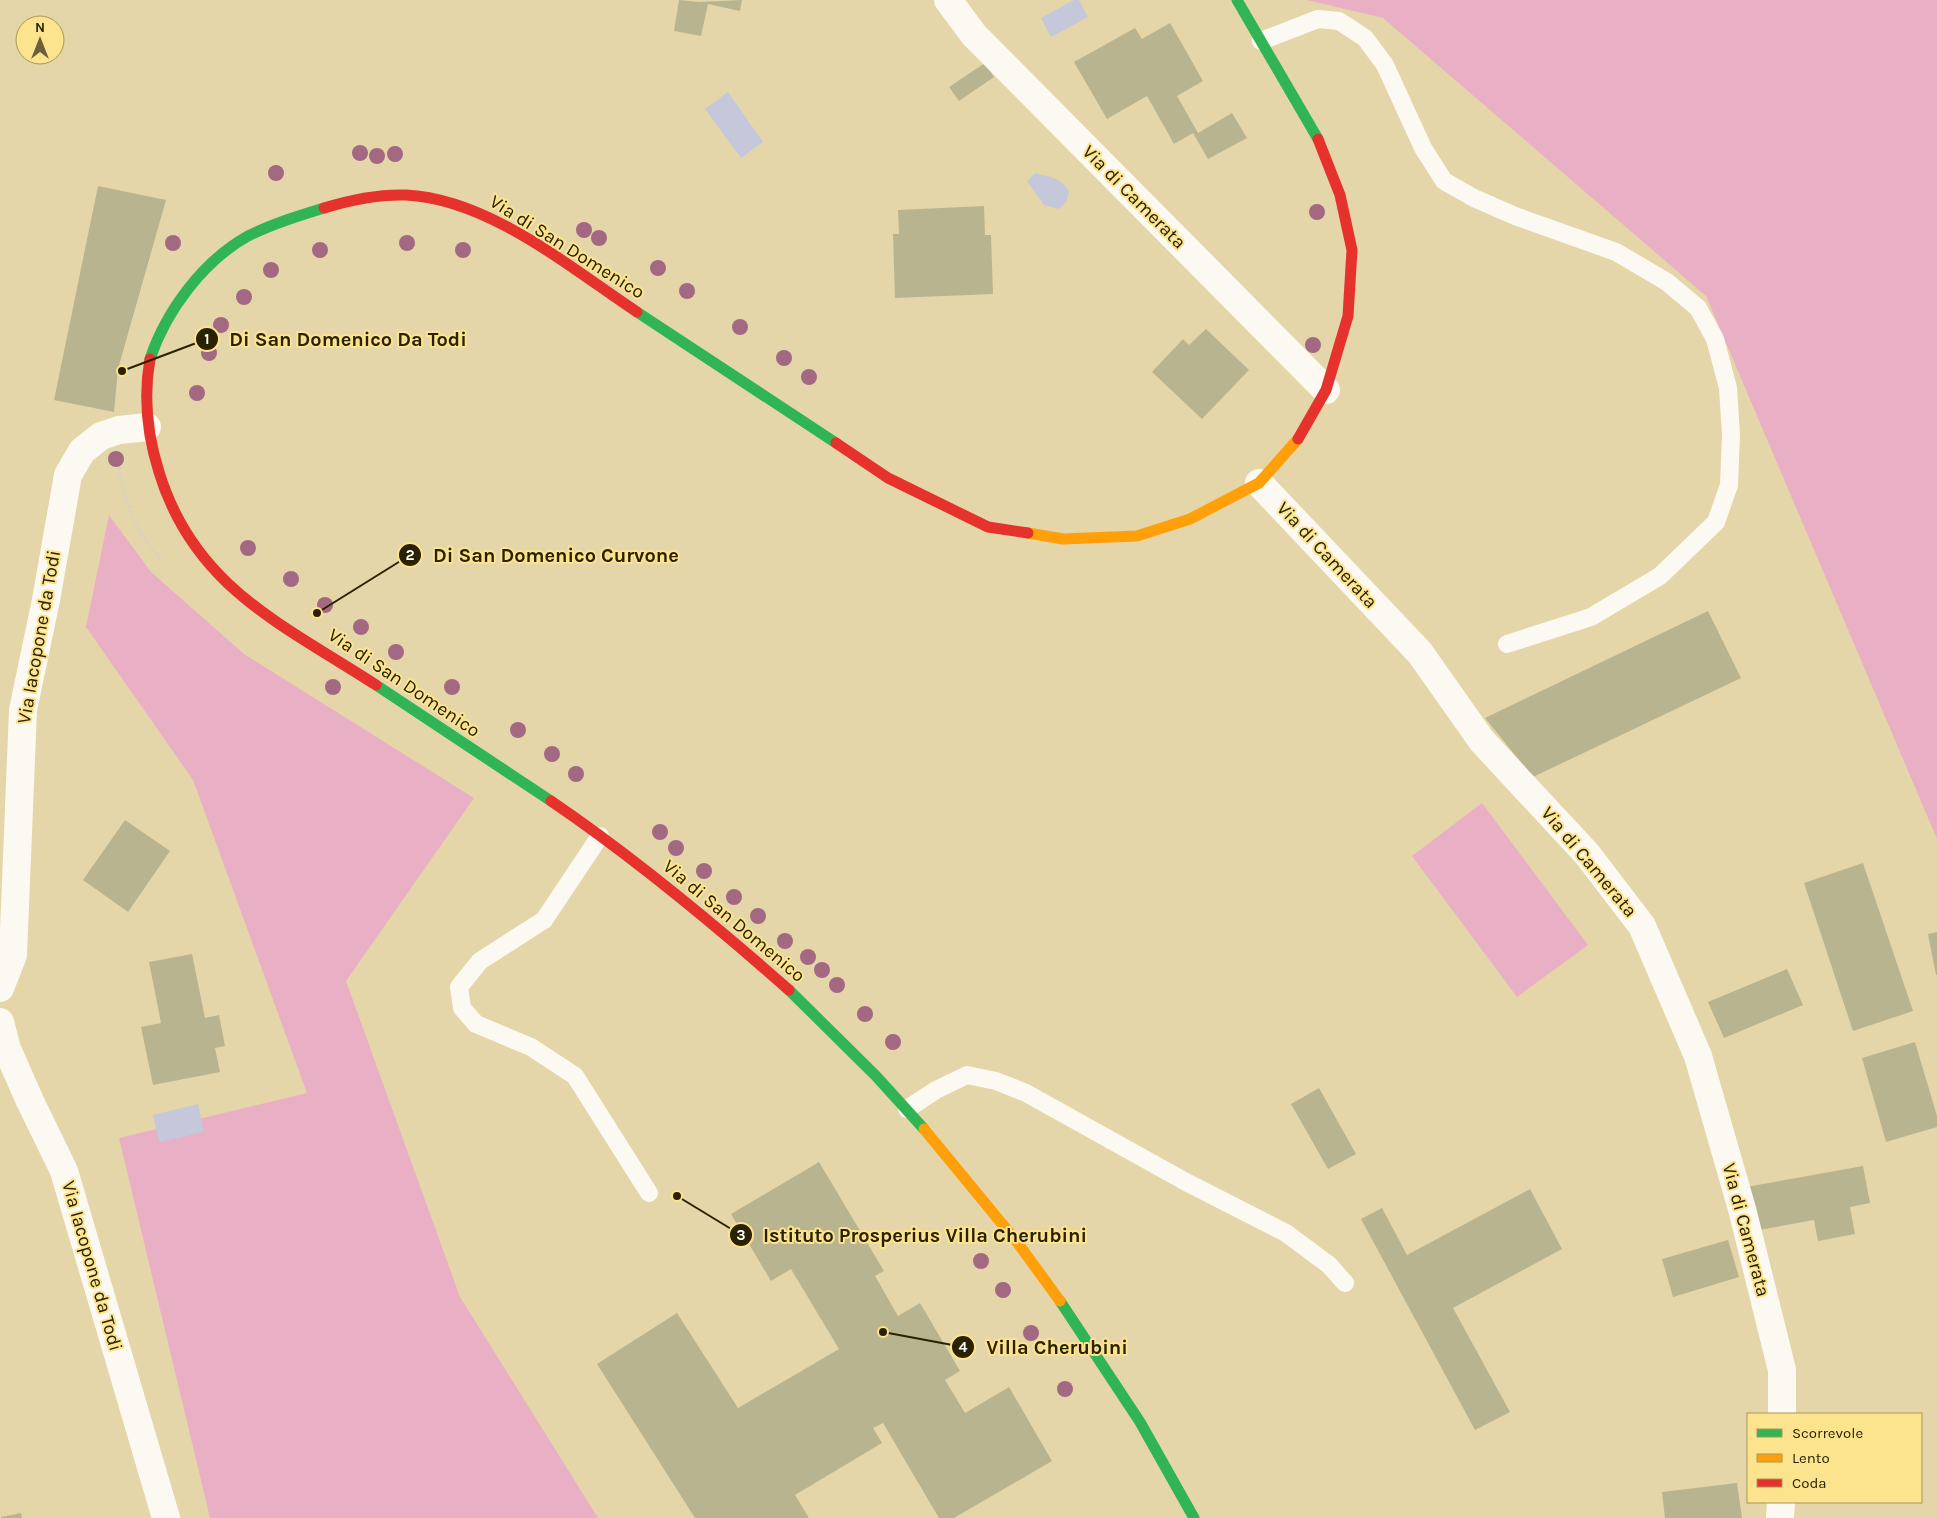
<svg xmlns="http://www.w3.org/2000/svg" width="1937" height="1518" font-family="Karla,sans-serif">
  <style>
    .green { fill: #e9b0c5 }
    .water { fill: #c4c8da }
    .building { fill: #b9b490 }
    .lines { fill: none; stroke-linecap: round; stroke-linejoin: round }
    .path { stroke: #d6d3c3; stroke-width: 3; stroke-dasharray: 2.5 2.5; stroke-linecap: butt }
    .lane { stroke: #fbf9f2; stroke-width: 18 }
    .street { stroke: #fbf9f2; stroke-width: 28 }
    .fast { stroke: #30b455; stroke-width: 11 }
    .slow { stroke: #ff9f0a; stroke-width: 11 }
    .jam { stroke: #e5322d; stroke-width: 11 }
    .tree { fill: #a36982 }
    .labels { text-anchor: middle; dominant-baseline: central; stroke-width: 4; stroke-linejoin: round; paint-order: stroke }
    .street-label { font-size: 19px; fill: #2a2100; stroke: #fce48f }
    .leader { fill: none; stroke: #2a2100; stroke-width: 2 }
    .callout-dot { fill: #2a2100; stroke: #fce48f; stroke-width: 2 }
    .mark-label { font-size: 15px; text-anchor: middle; font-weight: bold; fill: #fff }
    .callout-label { font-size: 20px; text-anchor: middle; font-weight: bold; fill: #2a2100; stroke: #fce48f; stroke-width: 4; stroke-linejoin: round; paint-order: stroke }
  </style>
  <rect width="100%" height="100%" fill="#e4d6a8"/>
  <!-- green -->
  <path class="green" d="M1307,0h630v839l-231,-543 -323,-278z
    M109,515l42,57 93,82 230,144 -128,183 114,316 138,221h-388l-91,-380 188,-45 -114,-313 -107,-153z
    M1482,803l106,142 -71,52 -105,-141z"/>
  <!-- water -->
  <path class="water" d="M1074,0h5l9,17 -37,20 -10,-19z
    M728,92l35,50 -22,16 -36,-49z
    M1035,173c14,4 28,5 34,19l-3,10 -7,7 -15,-4 -17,-24z
    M198,1104l6,28 -45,10 -6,-27z"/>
  <!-- building -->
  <path class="building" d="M679,0l20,2 43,-2 -2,11 -32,-7 -7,32 -27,-5z
    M1170,23l33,58 -26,15 21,37 34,-20 15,25 -39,21 -15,-26 -19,11 -27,-48 -40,23 -33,-57 61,-34 7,11z
    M985,63l9,14 -35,24 -10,-14z
    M98,186l68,14 -48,169 -4,43 -60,-12z
    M984,206l1,29h6l2,59 -98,4 -2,-64h6l-1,-24z
    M1206,329l43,41 -47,49 -50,-47 31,-33 6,6z
    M1708,611l33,67 -208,99 -48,-59z
    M125,820l45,31 -42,61 -45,-32z
    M1863,863l50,148 -60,20 -49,-148z
    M1937,932v43h-1l-8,-41z
    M192,954l13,64 14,-3 6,31 -10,2 5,24 -67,13 -12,-58 20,-4 -12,-61z
    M1787,969l16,36 -79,33 -16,-36z
    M1915,1042l22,74v11l-51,15 -24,-84z
    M1319,1088l37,66 -28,15 -37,-65z
    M819,1162l65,109 -9,5 23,40 22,-13 40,68 -15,9 20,33 44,-26 43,74 -98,57h-15l-56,-95 -10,5 9,15 -87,52 14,23h-114l-98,-154 80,-51 61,95 101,-59 -48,-80 -20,12 -40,-67z
    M1863,1166l7,37 -20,4 5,27 -37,7 -4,-21 -60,11 -8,-44z
    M1530,1189l32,60 -109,59 57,104 -35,18 -114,-211 21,-11 25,47z
    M1728,1240l11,37 -66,20 -11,-38z
    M1737,1483l5,35h-77l-3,-26z
    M21,1513l1,5h-21v-1z"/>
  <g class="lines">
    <!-- path -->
    <path class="path" d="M118,462c6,38 17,71 45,99"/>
    <!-- lane -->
    <path class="lane" d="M1261,41l57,-22 21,2 26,17 20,27 38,83 21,33 30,17 41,18 101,36 51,30 31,26 17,31 13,49 3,47 -2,50 -13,37 -56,54 -69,41 -84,27
      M600,836l-56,84 -64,41 -21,26 3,21 14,16 55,23 44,29 74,117
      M907,1109l29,-19 31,-15 29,6 30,12 160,89 100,51 43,32 16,18"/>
    <!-- street -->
    <path class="street" d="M948,0l26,35 352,355
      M1259,483l161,170 62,88 105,113 55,72 56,130 44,153 40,161v44
      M0,988l13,-33 10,-245 23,-110 22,-125 14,-24 19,-15 18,-6 28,-3
      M0,1022l7,27 23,52 34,70 102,347
      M1780,1518l1,-16"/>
    <!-- fast -->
    <path class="fast" d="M1237,0l81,139
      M637,312l199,131
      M150,359c16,-48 53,-98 98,-123 24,-12 50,-20 76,-28
      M376,685l175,116
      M789,990l87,86 48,53
      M1060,1301l80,121 54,96"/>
    <!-- slow -->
    <path class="slow" d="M1028,533l35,6 74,-3 53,-17 69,-36 39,-44
      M924,1129l93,113 43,59"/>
    <!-- jam -->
    <path class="jam" d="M324,208c26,-8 54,-14 82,-13 83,4 163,72 231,117
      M150,359c-7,39 -3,75 9,113 35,115 123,152 217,213
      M1298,439l28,-49 22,-74 4,-66 -12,-55 -22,-56
      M836,443l52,35 100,49 40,6
      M551,801c84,57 162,122 238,189"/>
  </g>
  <!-- trees -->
  <g class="tree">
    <circle cx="360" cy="153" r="8"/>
    <circle cx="395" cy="154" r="8"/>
    <circle cx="377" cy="156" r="8"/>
    <circle cx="276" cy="173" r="8"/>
    <circle cx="1317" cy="212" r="8"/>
    <circle cx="584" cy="230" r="8"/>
    <circle cx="599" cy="238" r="8"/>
    <circle cx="173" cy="243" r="8"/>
    <circle cx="407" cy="243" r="8"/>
    <circle cx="320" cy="250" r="8"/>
    <circle cx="463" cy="250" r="8"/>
    <circle cx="658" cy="268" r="8"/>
    <circle cx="271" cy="270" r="8"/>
    <circle cx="687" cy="291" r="8"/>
    <circle cx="244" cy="297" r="8"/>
    <circle cx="221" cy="325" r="8"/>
    <circle cx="740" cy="327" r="8"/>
    <circle cx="1313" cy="345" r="8"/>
    <circle cx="209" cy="353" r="8"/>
    <circle cx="784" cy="358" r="8"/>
    <circle cx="809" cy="377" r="8"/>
    <circle cx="197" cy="393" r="8"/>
    <circle cx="116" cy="459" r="8"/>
    <circle cx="248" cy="548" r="8"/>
    <circle cx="291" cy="579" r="8"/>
    <circle cx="325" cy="605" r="8"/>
    <circle cx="361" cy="627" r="8"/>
    <circle cx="396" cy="652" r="8"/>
    <circle cx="333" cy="687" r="8"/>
    <circle cx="452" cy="687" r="8"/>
    <circle cx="518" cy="730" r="8"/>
    <circle cx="552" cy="754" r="8"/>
    <circle cx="576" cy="774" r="8"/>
    <circle cx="660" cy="832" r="8"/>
    <circle cx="676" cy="848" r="8"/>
    <circle cx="704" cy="871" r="8"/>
    <circle cx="734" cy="897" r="8"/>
    <circle cx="758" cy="916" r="8"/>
    <circle cx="785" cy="941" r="8"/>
    <circle cx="808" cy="957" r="8"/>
    <circle cx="822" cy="970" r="8"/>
    <circle cx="837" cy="985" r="8"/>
    <circle cx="865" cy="1014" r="8"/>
    <circle cx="893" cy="1042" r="8"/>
    <circle cx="981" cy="1261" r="8"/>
    <circle cx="1003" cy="1290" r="8"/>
    <circle cx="1031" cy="1333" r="8"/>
    <circle cx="1065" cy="1389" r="8"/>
  </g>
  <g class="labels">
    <!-- street labels -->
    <g class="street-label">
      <text transform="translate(1134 197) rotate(45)">Via di Camerata</text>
      <text transform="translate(567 247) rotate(32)">Via di San Domenico</text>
      <text transform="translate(1327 555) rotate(47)">Via di Camerata</text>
      <text transform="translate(39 637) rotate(-80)">Via Iacopone da Todi</text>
      <text transform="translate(404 683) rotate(34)">Via di San Domenico</text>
      <text transform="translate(1589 862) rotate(50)">Via di Camerata</text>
      <text transform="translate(734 921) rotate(40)">Via di San Domenico</text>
      <text transform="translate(1746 1230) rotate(75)">Via di Camerata</text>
      <text transform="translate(92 1266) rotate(74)">Via Iacopone da Todi</text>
    </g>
  </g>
  <!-- callouts -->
  <path class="leader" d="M122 371L207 339M317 613L410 555M677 1196L741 1235M883 1332L963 1347"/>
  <g class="callout-dot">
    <circle cx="122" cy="371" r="5"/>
    <circle cx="317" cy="613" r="5"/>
    <circle cx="677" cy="1196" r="5"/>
    <circle cx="883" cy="1332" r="5"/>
    <circle cx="207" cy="339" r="12"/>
    <circle cx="410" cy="555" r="12"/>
    <circle cx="741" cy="1235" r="12"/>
    <circle cx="963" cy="1347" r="12"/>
  </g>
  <g class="mark-label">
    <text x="207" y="344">1</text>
    <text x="410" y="560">2</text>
    <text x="741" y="1240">3</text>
    <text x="963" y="1352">4</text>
  </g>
  <g class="callout-label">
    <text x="348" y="346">Di San Domenico Da Todi</text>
    <text x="556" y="562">Di San Domenico Curvone</text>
    <text x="925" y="1242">Istituto Prosperius Villa Cherubini</text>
    <text x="1057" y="1354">Villa Cherubini</text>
  </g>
  <!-- legend -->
  <rect x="1747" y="1413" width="175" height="90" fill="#fce48f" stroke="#a89656"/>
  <rect x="1757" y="1429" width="25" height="8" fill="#30b455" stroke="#a89656"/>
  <text x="1792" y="1438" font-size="15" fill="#2a2100">Scorrevole</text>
  <rect x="1757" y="1454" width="25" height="8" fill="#ff9f0a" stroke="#a89656"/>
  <text x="1792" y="1463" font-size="15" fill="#2a2100">Lento</text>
  <rect x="1757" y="1479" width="25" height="8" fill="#e5322d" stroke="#a89656"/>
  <text x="1792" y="1488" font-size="15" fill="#2a2100">Coda</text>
  <!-- north arrow -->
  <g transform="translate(40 40)"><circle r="24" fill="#fce48f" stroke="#a89656"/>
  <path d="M0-4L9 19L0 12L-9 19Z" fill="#6b603b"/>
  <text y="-8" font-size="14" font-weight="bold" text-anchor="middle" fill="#2a2100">N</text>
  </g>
</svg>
